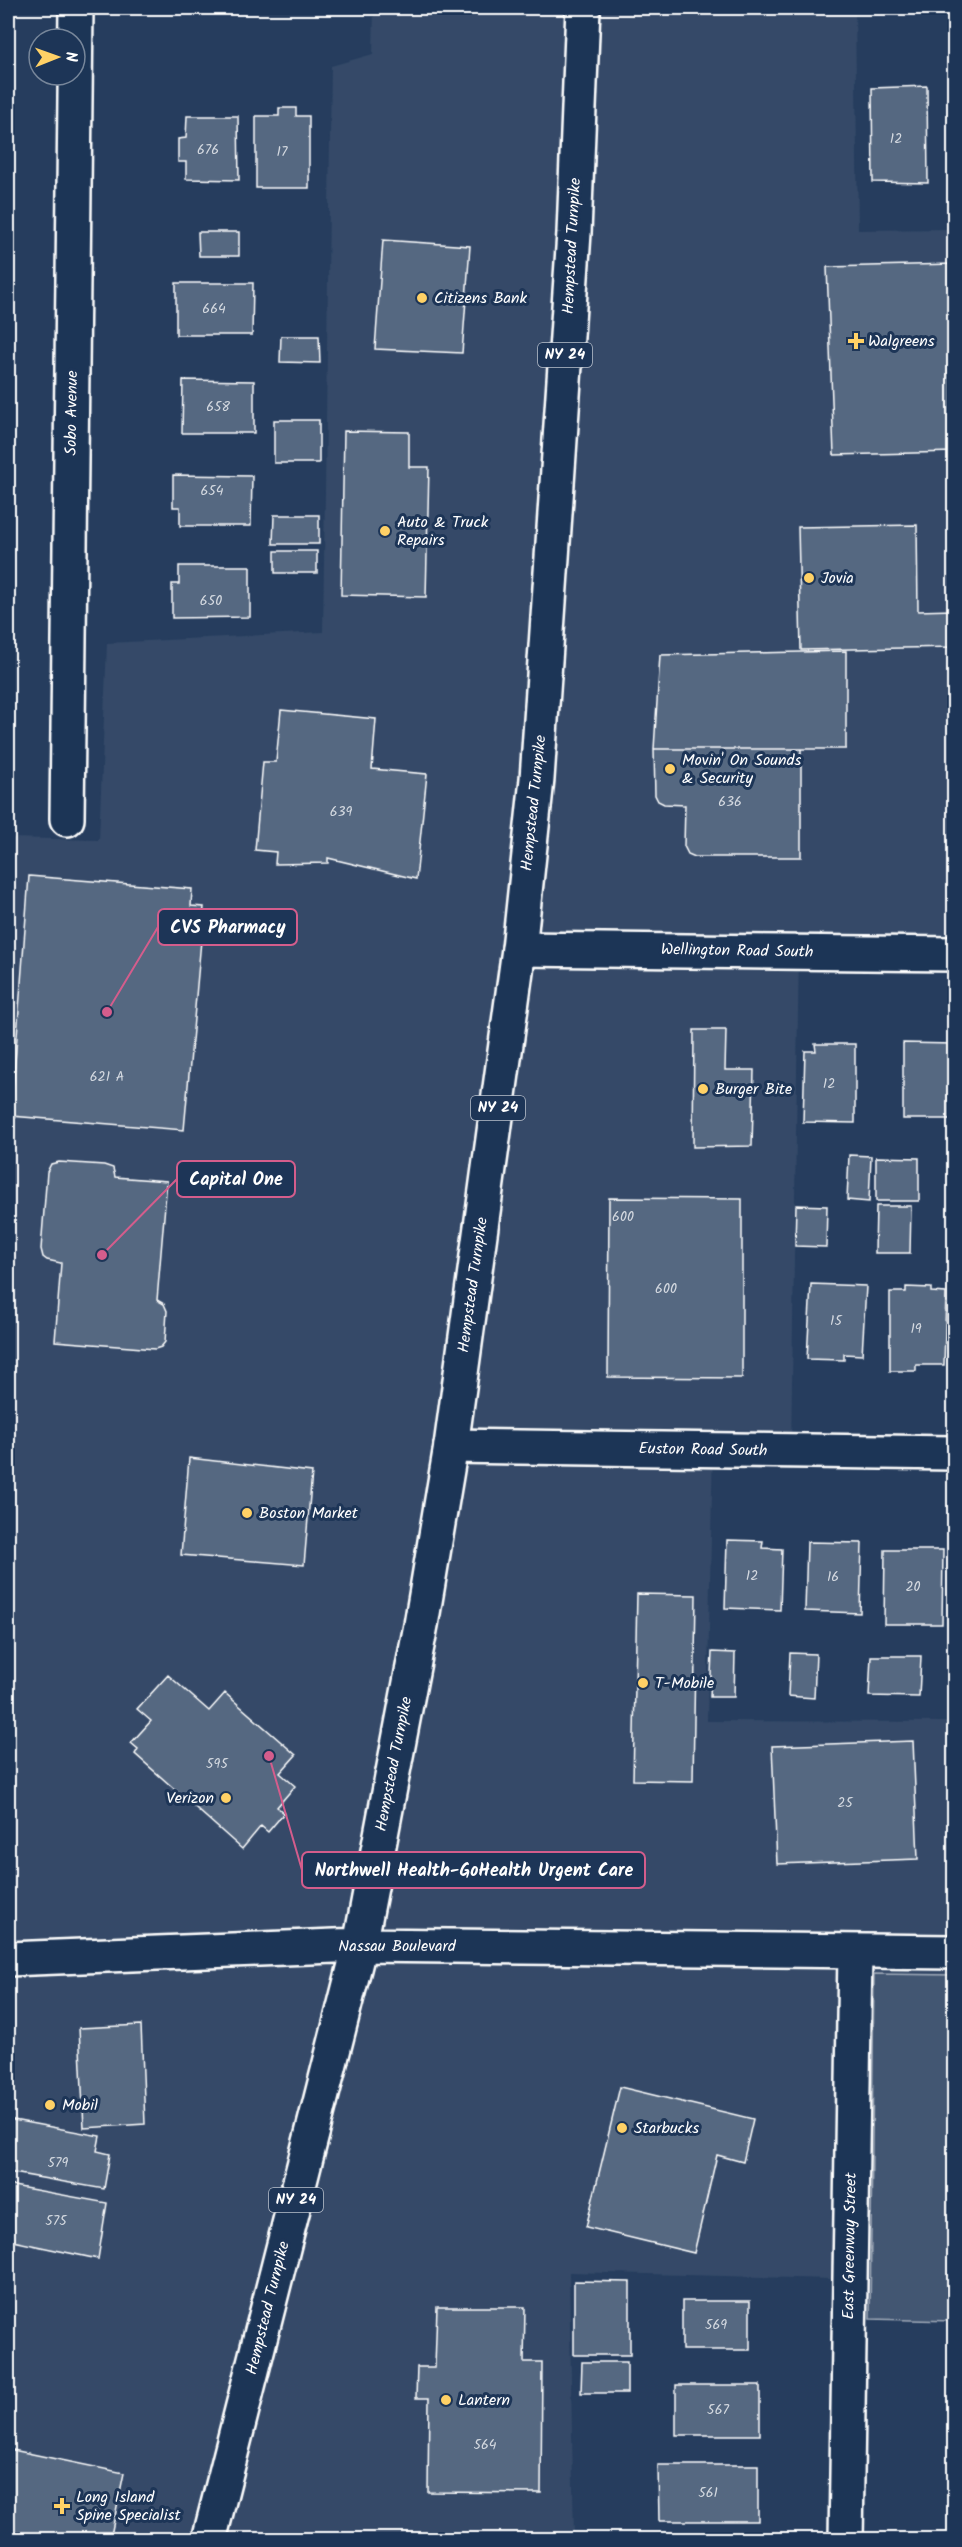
<svg xmlns="http://www.w3.org/2000/svg" width="962" height="2547" font-family="Kalam,sans-serif">
  <style>
    .built { fill: #344a68 }
    .green { fill: #425672; stroke: #a0aab8; stroke-width: 1.5 }
    .building { fill: #556781; stroke: #fff; stroke-width: 1.5 }
    .lines { fill: none; stroke-linecap: round; stroke-linejoin: round }
    .minor-casing { stroke: #fff; stroke-width: 38 }
    .major-casing { stroke: #fff; stroke-width: 38 }
    .minor { stroke: #1d3557; stroke-width: 33 }
    .major { stroke: #1d3557; stroke-width: 33 }
    .poi-dot { fill: #ffd166; stroke: #1d3557; stroke-width: 2 }
    .labels { text-anchor: middle; dominant-baseline: central; stroke-width: 6; stroke-linejoin: round; paint-order: stroke }
    .number-label { font-size: 14px; fill: #d4d9e0 }
    .shield { fill: #1d3557; stroke: #bbc2cd; stroke-width: 1.5 }
    .shield-label { font-size: 15px; font-weight: bold; fill: #fff }
    .street-label { font-size: 16px; fill: #fff; stroke: #1d3557 }
    .poi-label { font-size: 16px; fill: #fff; stroke: #1d3557; text-anchor: start }
    .leader { fill: none; stroke: #d45d8c; stroke-width: 2 }
    .callout-dot { fill: #d45d8c; stroke: #1d3557; stroke-width: 2 }
    .callout { fill: #1d3557; stroke: #d45d8c; stroke-width: 2 }
    .callout-label { font-size: 18px; text-anchor: middle; font-weight: bold; fill: #fff }
  </style>
  <rect width="100%" height="100%" fill="#263d5e"/>
  <filter id="ink" filterUnits="userSpaceOnUse"><feTurbulence type="fractalNoise" baseFrequency=".0167" numOctaves="2"/><feDisplacementMap in="SourceGraphic" scale="12" xChannelSelector="R" yChannelSelector="G"/><feConvolveMatrix kernelMatrix="1 2 1 2 8 2 1 2 1" color-interpolation-filters="sRGB"/></filter>
  <g filter="url(#ink)">
    <!-- built -->
    <path class="built" d="M374,8h481l3,222 96,-1v722l-155,-2 -8,498h-78l-6,274 247,1v253h-80l-4,305 -301,-8 5,267h-67l-75,-4v5l-424,-1v-1701l91,2 8,-197 216,-11 8,-566 42,-12z"/>
    <!-- green -->
    <path class="green" d="M874,1974l80,1v346l-84,-2z"/>
    <!-- building -->
    <path class="building" d="M927,86l1,97 -55,-1 -1,-94z
      M279,108h17v8h13v72h-53v-72h23z
      M187,116h51l1,64 -53,-1v-17h-8v-23l8,-1z
      M198,232h41v24h-40z
      M383,240l87,6 -8,107 -87,-4z
      M954,264v188l-120,3 -7,-188z
      M176,283h77l-1,52h-76z
      M281,336h38l1,27 -40,-1z
      M183,380l71,1v52h-72z
      M274,420h45v43h-45z
      M344,431l65,1v35h20l-3,130 -85,-2z
      M173,475l79,1 -1,50h-71v-19h-7z
      M274,515h45v29h-46z
      M917,525l1,86 36,-1v37l-153,3 -3,-123z
      M275,551h42v22h-42z
      M179,566h71v51l-78,1v-34h7z
      M846,651v98h-192l6,-94z
      M281,710l95,9 -4,50 55,5 -11,105 -88,-21v5l-53,1 1,-12 -21,-2 8,-88h13z
      M654,749h147v108h-106l-7,-3 -4,-8 1,-41 -21,-1 -6,-3 -3,-6z
      M29,876l163,13 -1,17 13,1 -20,223 -173,-14z
      M694,1030h32l-1,40h29l-2,76 -59,1z
      M903,1043l51,1v75h-51z
      M815,1044h40v79l-52,-1 2,-71h11z
      M849,1155l22,1 -2,46 -22,-2z
      M876,1157l43,1v43h-43z
      M59,1162l45,3 9,3 2,9 52,4 -10,119 7,4 3,7 -2,31 -4,5 -6,2 -100,-8 6,-78 -14,-3 -4,-3 -2,-8 6,-77 4,-8z
      M609,1198l133,1v179l-134,-1z
      M796,1205l31,1 -1,41 -31,-1z
      M876,1206h35l-1,47h-35z
      M811,1284l55,2 -4,69 -18,-1v6l-37,-1z
      M906,1287l25,1v4l15,1 -2,72h-28v6h-26v-79h16z
      M189,1458l123,14 -8,93 -123,-10z
      M727,1540l36,1 -1,7 20,1 -2,61 -55,-2z
      M807,1542l55,1 -2,70 -55,-2z
      M885,1550h58l-1,74h-58z
      M637,1594l59,1 -3,186 -60,-1z
      M712,1652l23,1 -1,44h-24z
      M790,1653l26,1 -2,44 -26,-2z
      M951,1655h3v44h-4z
      M871,1656h50l-2,41 -50,-1z
      M168,1675l41,36 16,-18 71,62 -16,18 15,13 -18,21 7,6 -16,19 -7,-6 -19,23 -107,-95 3,-5 -7,-6 20,-22 -14,-12z
      M913,1741l5,118 -141,5 -5,-118z
      M141,2025l4,99 -61,4 -5,-100z
      M620,2087l133,32 -10,43 -26,-7 -23,98 -108,-26z
      M8,2119l92,17 -3,15 13,3 -6,35 -96,-17z
      M8,2185l99,18 -9,56 -90,-19z
      M574,2281l56,1v73h-56z
      M682,2301h68v49h-68z
      M437,2307h88l-1,55h18l-1,131 -113,-1 1,-94h-13l1,-31h18z
      M582,2362h45v31h-46z
      M953,2370h1v63h-2z
      M676,2385h84v50h-84z
      M8,2449l116,24 -14,67h-102z
      M658,2465h100v56h-99z"/>
    <g class="lines">
      <!-- minor casing -->
      <g class="minor-casing">
        <path id="minor" d="M67,819l9,-811
          M519,949l435,5
          M451,1446l503,7
          M846,2540l9,-588"/>
      </g>
      <!-- major casing -->
      <g class="major-casing">
        <path id="major" d="M8,1959l352,-14 594,7
          M209,2540l151,-595 61,-320 30,-179 68,-497 18,-170 37,-546 9,-225"/>
      </g>
      <!-- minor -->
      <use href="#minor" class="minor"/>
      <!-- major -->
      <use href="#major" class="major"/>
    </g>
  </g>
  <!-- markers -->
  <g class="poi-dot">
    <circle cx="422" cy="298" r="6"/>
    <path d="M853 332h6v6h6v6h-6v6h-6v-6h-6v-6h6z"/>
    <circle cx="385" cy="531" r="6"/>
    <circle cx="809" cy="578" r="6"/>
    <circle cx="670" cy="769" r="6"/>
    <circle cx="703" cy="1089" r="6"/>
    <circle cx="247" cy="1513" r="6"/>
    <circle cx="643" cy="1683" r="6"/>
    <circle cx="226" cy="1798" r="6"/>
    <circle cx="50" cy="2105" r="6"/>
    <circle cx="622" cy="2128" r="6"/>
    <circle cx="446" cy="2400" r="6"/>
    <path d="M59 2497h6v6h6v6h-6v6h-6v-6h-6v-6h6z"/>
  </g>
  <g class="labels">
    <!-- number labels -->
    <g class="number-label">
      <text x="896" y="139">12</text>
      <text x="208" y="150">676</text>
      <text x="282" y="152">17</text>
      <text x="214" y="309">664</text>
      <text x="218" y="407">658</text>
      <text x="212" y="491">654</text>
      <text x="211" y="601">650</text>
      <text x="730" y="802">636</text>
      <text x="341" y="812">639</text>
      <text x="107" y="1077">621 A</text>
      <text x="829" y="1084">12</text>
      <text x="623" y="1217">600</text>
      <text x="666" y="1289">600</text>
      <text x="836" y="1321">15</text>
      <text x="916" y="1329">19</text>
      <text x="752" y="1576">12</text>
      <text x="833" y="1577">16</text>
      <text x="913" y="1587">20</text>
      <text x="217" y="1764">595</text>
      <text x="845" y="1803">25</text>
      <text x="58" y="2163">579</text>
      <text x="56" y="2221">575</text>
      <text x="716" y="2325">569</text>
      <text x="718" y="2410">567</text>
      <text x="485" y="2445">564</text>
      <text x="708" y="2493">561</text>
    </g>
    <!-- shield labels -->
    <g class="shield">
      <rect x="538" y="343" width="54" height="24" rx="4.5"/>
      <rect x="471" y="1096" width="54" height="24" rx="4.5"/>
      <rect x="269" y="2188" width="54" height="24" rx="4.5"/>
    </g>
    <g class="shield-label">
      <text x="565" y="355">NY 24</text>
      <text x="498" y="1108">NY 24</text>
      <text x="296" y="2200">NY 24</text>
    </g>
    <!-- street labels -->
    <g class="street-label">
      <text transform="translate(572 246) rotate(-87)">Hempstead Turnpike</text>
      <text transform="translate(72 413) rotate(-89)">Sobo Avenue</text>
      <text transform="translate(534 803) rotate(-84)">Hempstead Turnpike</text>
      <text transform="translate(737 951) rotate(1)">Wellington Road South</text>
      <text transform="translate(473 1285) rotate(-82)">Hempstead Turnpike</text>
      <text transform="translate(703 1450) rotate(1)">Euston Road South</text>
      <text transform="translate(394 1764) rotate(-79)">Hempstead Turnpike</text>
      <text x="397" y="1946">Nassau Boulevard</text>
      <text transform="translate(850 2246) rotate(-89)">East Greenway Street</text>
      <text transform="translate(268 2308) rotate(-76)">Hempstead Turnpike</text>
    </g>
    <!-- poi labels -->
    <g class="poi-label">
      <text x="434" y="298">Citizens Bank</text>
      <text x="868" y="341">Walgreens</text>
      <text x="397" y="522">Auto &amp; Truck<tspan x="397" dy="18">Repairs</tspan></text>
      <text x="821" y="578">Jovia</text>
      <text x="682" y="760">Movin' On Sounds<tspan x="682" dy="18">&amp; Security</tspan></text>
      <text x="715" y="1089">Burger Bite</text>
      <text x="259" y="1513">Boston Market</text>
      <text x="655" y="1683">T-Mobile</text>
      <text x="214" y="1798" text-anchor="end">Verizon</text>
      <text x="62" y="2105">Mobil</text>
      <text x="634" y="2128">Starbucks</text>
      <text x="458" y="2400">Lantern</text>
      <text x="76" y="2497">Long Island<tspan x="76" dy="18">Spine Specialist</tspan></text>
    </g>
  </g>
  <!-- callouts -->
  <path class="leader" d="M107 1012L158 927M102 1255L177 1179M269 1756L302 1870"/>
  <g class="callout-dot">
    <circle cx="107" cy="1012" r="6"/>
    <circle cx="102" cy="1255" r="6"/>
    <circle cx="269" cy="1756" r="6"/>
  </g>
  <g class="callout">
    <rect x="158" y="909" width="139" height="36" rx="6"/>
    <rect x="177" y="1161" width="118" height="36" rx="6"/>
    <rect x="302" y="1852" width="343" height="36" rx="6"/>
  </g>
  <g class="callout-label">
    <text x="228" y="933">CVS Pharmacy</text>
    <text x="236" y="1185">Capital One</text>
    <text x="474" y="1876">Northwell Health-GoHealth Urgent Care</text>
  </g>
  <!-- margin -->
  <rect width="962" height="2547" fill="none" stroke="#1d3557" stroke-width="30"/>
  <rect x="15" y="15" width="932" height="2517" fill="none" stroke="#fff" stroke-width="2" filter="url(#ink)"/>
  <!-- north arrow -->
  <g transform="translate(57 57) rotate(89)"><circle r="28" fill="#1d3557" stroke="#77869a" stroke-width="1.5"/>
  <path d="M0-4.5L10 22L0 15L-10 22Z" fill="#ffd166"/>
  <text y="-9" font-size="16" font-weight="bold" text-anchor="middle" fill="#ffffff">N</text>
  </g>
</svg>
